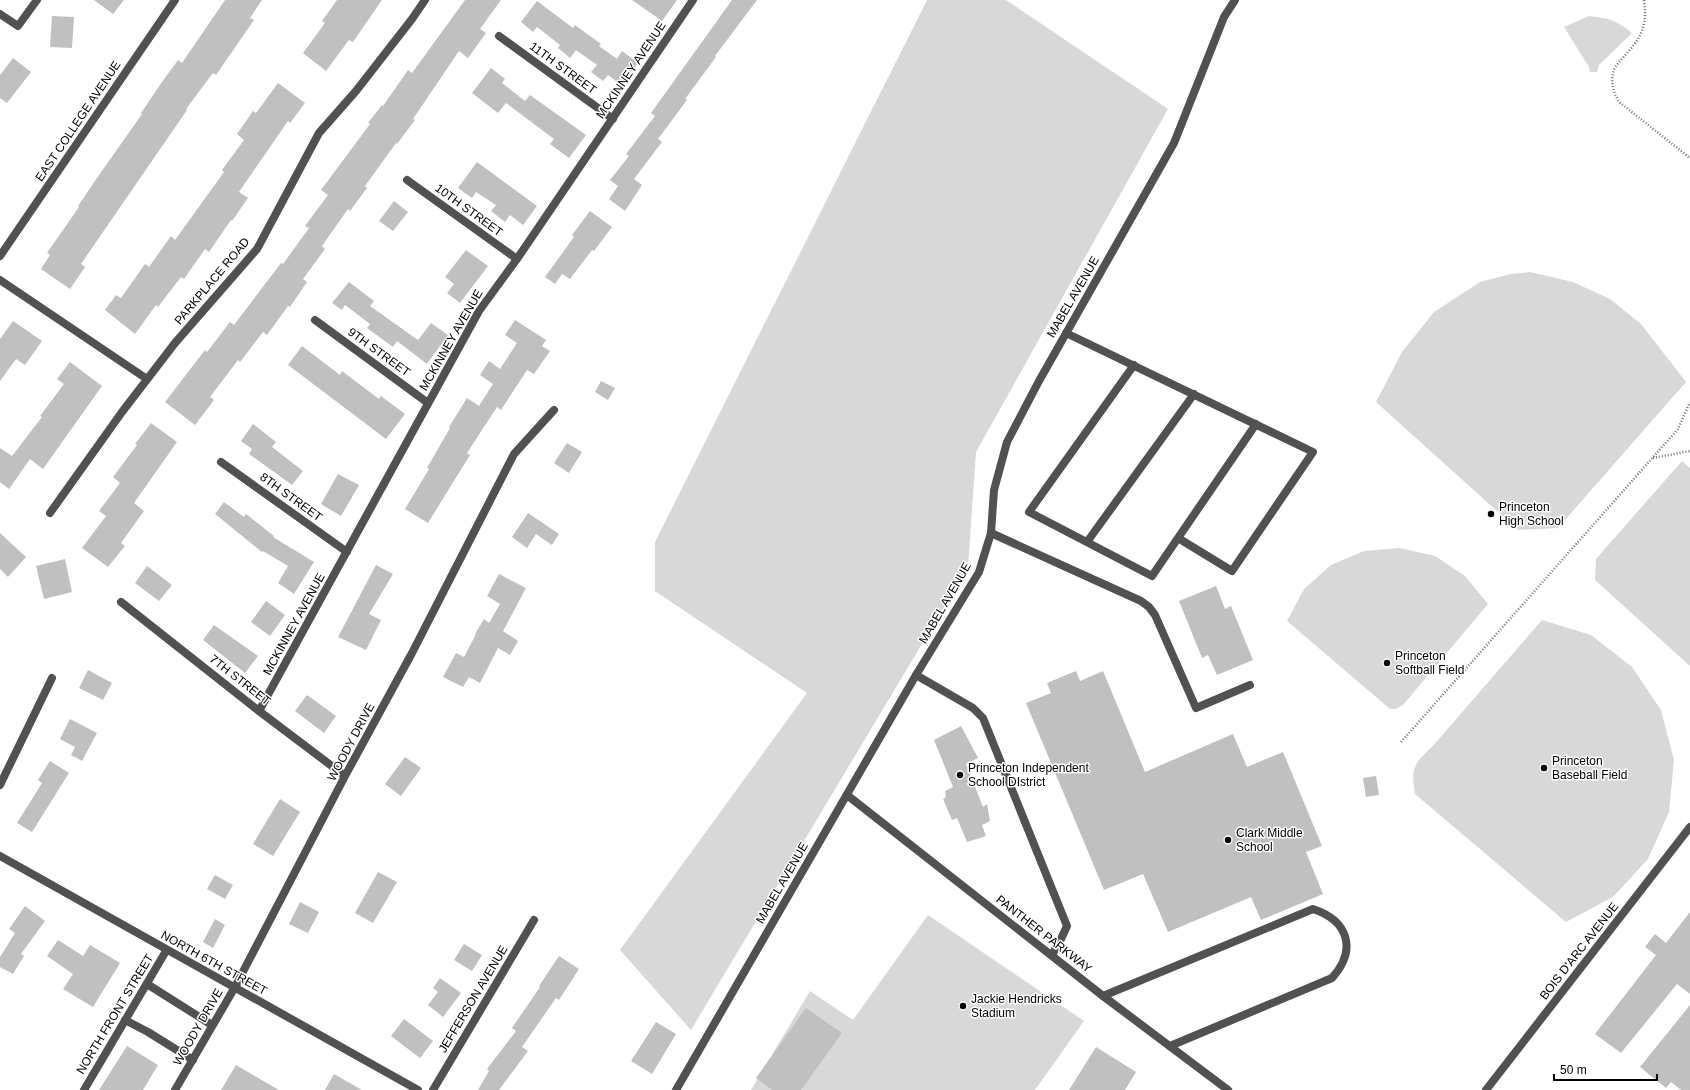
<svg xmlns="http://www.w3.org/2000/svg" width="1690" height="1090" font-family="Helvetica,sans-serif">
  <style>
    .green { fill: #d8d8d8 }
    .building { fill: #c0c0c0 }
    .lines { fill: none; stroke-linecap: round; stroke-linejoin: round }
    .path { stroke: #737373; stroke-width: 2.5; stroke-dasharray: 1 2; stroke-linecap: butt }
    .service { stroke: #515151; stroke-width: 8 }
    .minor { stroke: #515151; stroke-width: 8 }
    .tertiary { stroke: #515151; stroke-width: 8 }
    .poi-dot { fill: #000; stroke: #fff; stroke-width: 1.5 }
    .labels { text-anchor: middle; dominant-baseline: central; stroke-width: 3; stroke-linejoin: round; paint-order: stroke }
    .street-label { font-size: 12px; fill: #000; stroke: #fff }
    .poi-label { font-size: 12px; fill: #000; stroke: #fff; text-anchor: start }
  </style>
  <rect width="100%" height="100%" fill="#fff"/>
  <!-- green -->
  <path class="green" d="M927,0h79l162,109 -192,343 -8,115 -277,463 -71,-80 187,-257 -152,-102v-49z
    M1589,16c19,2 27,4 43,17l-33,32 -2,7h-7l-1,-5 -25,-40z
    M1530,272l43,10 37,17 31,25 45,58 -128,146 -40,2 -142,-128 26,-50 32,-40 46,-30 31,-8z
    M1682,461l8,7v198l-95,-86 1,-21z
    M1400,548l35,8 30,20 23,28 -85,101 -7,4h-6l-103,-88 17,-32 27,-24 33,-14z
    M1542,620l49,15 41,32 29,43 13,50 -5,52 -21,47 -35,38 -47,25 -151,-128c-4,-26 -2,-30 17,-47z
    M928,915l156,106 -49,69h-284l59,-99 43,29z"/>
  <!-- building -->
  <path class="building" d="M94,0h30l-11,14z
    M225,0h37l-12,18 4,2 -38,55 -3,-2 -27,36 1,1 -106,154 4,3 -15,22 -29,-20 9,-14 -3,-2 32,-46 -1,-1 21,-31 43,-61 -1,-1 21,-31 16,-22 4,3z
    M337,0h45l-29,42 -4,-2 -23,31 -23,-18 22,-30 -3,-2z
    M465,0h36l-21,29 6,4 -18,25 -9,-7 -46,68 2,1 -18,24 -1,-1 -31,43 2,2 -17,23 -2,-2 -26,37 3,3 -22,30 4,3 -17,25 -2,-1 -21,29 -4,-3 -23,30 -2,-2 -28,37 4,3 -19,25 -30,-23 40,-52 2,2 23,-30 4,3 47,-62 2,1 26,-36 -4,-2 23,-31 -7,-5 49,-66 -2,-1 14,-18 1,1 25,-36 4,3z
    M632,0h45l-15,21z
    M732,0h25l-42,56 1,1 -31,42 2,1 -29,39 4,3 -28,37 8,6 -17,26 -16,-12 9,-13 -8,-6 19,-24 -3,-2 29,-38 -4,-3z
    M537,1l36,27 2,-3 26,19 -2,2 18,13 5,-8 16,12 -17,22 -13,-10 -5,6 -12,-9 6,-7 -21,-15 -6,8 -12,-10 2,-3 -23,-18 -4,5 -12,-10z
    M52,16l22,1 -2,31 -22,-1z
    M13,58l18,14 -24,31 -7,-5v-23z
    M491,68l14,11 -3,4 23,18 5,-6 56,40 -17,23 -19,-14 4,-5 -48,-36 -8,10 -26,-20z
    M278,83l27,20 -15,20 -2,-2 -49,71 9,6 -16,23 -1,-1 -22,32 -4,-3 -21,30 -3,-2 -23,30 -2,-2 -21,29 -30,-24 11,-15 5,3 24,-34 4,3 22,-31 4,4 49,-68 -2,-2 22,-30 -7,-6 16,-23 3,2z
    M477,162l60,44 -14,19 -13,-10 -5,7 -14,-11 5,-6 -20,-13 -4,6 -14,-10z
    M394,201l14,11 -15,19 -14,-10z
    M590,211l22,16 -18,24 -2,-1 -22,29 -8,-5 -7,10 -10,-7 29,-40 -2,-2z
    M466,250l22,16 -28,37 -13,-10 7,-9 -9,-7z
    M349,282l25,19 -4,5 48,34 13,-17 17,12 -21,29 -30,-23 -4,6 -26,-19 3,-4 -25,-19 -3,5 -10,-7z
    M515,320l31,20 -4,6 8,5 -16,23 -7,-4 -26,40 -4,-3 -30,46 3,2 -42,68 -23,-14 24,-40 -2,-1 23,-40 -1,-1 18,-29 12,8 14,-22 -13,-9 9,-14 11,8 17,-26 -12,-8z
    M13,321l29,20 -17,24 -9,-6 -16,22v-42z
    M302,346l38,29 2,-4 37,28 2,-3 24,18 -19,25 -98,-74z
    M70,362l32,24 -59,83 -13,-10 -21,30 -9,-7v-34l12,8 30,-39 -2,-1 24,-32 -7,-5z
    M601,381l14,7 -7,12 -13,-8z
    M151,423l26,19 -43,61 10,8 -23,32 4,3 -17,21 -26,-19 24,-32 -7,-5 21,-28 -7,-6 24,-32 -2,-1z
    M253,424l23,18 -4,5 31,24 -11,14 -43,-31 3,-5 -11,-8z
    M567,443l15,9 -13,21 -15,-10z
    M338,474l21,11 -18,31 -20,-12z
    M224,502l20,15 2,-3 28,22 -1,1 41,25 -20,32 -16,-11 10,-17 -25,-15 -1,1 -47,-38z
    M528,513l31,21 -7,11 -16,-11 -9,14 -15,-11z
    M0,533l26,24 -18,20 -8,-8z
    M65,559l7,33 -28,7 -8,-33z
    M376,565l17,9 -24,40 12,6 -15,30 -28,-13z
    M147,566l25,19 -13,16 -24,-18z
    M499,574l27,14 -23,43 15,10 -8,14 -12,-7 -18,35 -11,-6 -6,10 -20,-10 13,-24 8,4 12,-23h-1l9,-15 5,4 11,-19 -13,-8z
    M1216,586l9,23 6,-3 22,54 -36,15 -9,-20 -6,3 -23,-57z
    M266,601l19,14 -15,21 -19,-14z
    M214,625l44,31 -13,17 -42,-33z
    M88,670l24,13 -9,17 -24,-12z
    M1076,671l4,10 23,-10 42,101 88,-38 14,33 36,-15 39,94 -16,6 17,42 -62,26 -10,-23 -83,35 -25,-58 -39,16 -78,-187 25,-10 -4,-10z
    M307,695l29,21 -12,17 -29,-22z
    M70,719l27,14 -15,28 -11,-6 4,-8 -15,-8z
    M961,726l17,32 -12,6 17,43 4,-3 3,17 -8,4 4,11 -19,6 -10,-24 -5,2 -9,-21 3,-2 -1,-6 8,-4 -19,-47z
    M405,757l16,11 -20,28 -16,-12z
    M50,761l19,12 -37,59 -15,-9 25,-40 -4,-3z
    M1376,776l3,19 -13,2 -3,-19z
    M280,799l20,13 -27,44 -20,-12z
    M378,872l19,10 -24,41 -18,-10z
    M215,875l18,10 -8,14 -18,-10z
    M300,902l19,10 -11,21 -19,-9z
    M25,906l20,15 -24,33 3,2 -11,18 -13,-7v-10l15,-24 -6,-4z
    M1690,912v82l-13,-10 -56,69 -26,-19 61,-79 -11,-8 10,-13 11,9z
    M215,919l10,6 -12,23 -10,-6z
    M58,940l25,16 7,-11 30,18 -27,44 -30,-18 10,-15 -26,-18z
    M464,944l18,11 -10,16 -18,-11z
    M559,956l20,13 -20,31 -3,-2 -34,49 6,4 -29,39h-21l11,-19 -2,-2 29,-38 -4,-3 28,-41 -1,-1z
    M440,978l21,15 -18,24 -15,-12 10,-13 -5,-4z
    M1690,1005v85h-9l-10,-8 -5,6 -26,-21z
    M806,1008l36,25 -41,57h-29l-16,-12z
    M404,1019l29,22 -13,17 -29,-22z
    M656,1022l20,12 -24,40 -21,-13z
    M127,1046l31,19 -15,25h-44z
    M1096,1047l40,25 -11,18h-56z
    M236,1065l43,25h-58z
    M334,1074l28,16h-37z"/>
  <g class="lines">
    <!-- path -->
    <path class="path" d="M1644,0c5,34 -9,43 -29,67 -5,13 -3,23 4,35l71,56
      M1653,458l37,-7
      M1401,742l277,-313 12,-27"/>
    <!-- service -->
    <path class="service" d="M0,14l18,12 19,-26
      M1066,333l247,119 -81,119 -54,-33 -26,38 -123,-64 105,-147
      M991,533l150,68 8,6 6,8 41,93 54,-23
      M1178,538l78,-114
      M1087,542l107,-148
      M916,675l57,33 10,10 84,208 -6,13 -9,16
      M147,984l65,41
      M1103,996l210,-87c36,12 44,41 19,69l-162,68
      M125,1020l23,12 45,28"/>
    <!-- minor -->
    <path class="minor" d="M499,36l114,83
      M407,180l110,79
      M0,280l147,99
      M315,320l113,83
      M221,462l126,90
      M50,513l72,-101 53,-69 82,-94 62,-116 37,-42 56,-72 13,-19
      M121,602l138,109 86,65
      M259,711l220,-400 38,-52 176,-259
      M0,785l52,-107
      M847,795l256,201 125,94
      M0,856c139,79 279,156 418,234
      M84,1090l82,-139
      M175,1090l60,-103 110,-211 67,-123 102,-199 40,-44
      M433,1090l101,-170
      M676,1090l240,-415 63,-103 12,-39 3,-43 13,-48 32,-61 135,-238 50,-126 11,-17
      M1486,1090l204,-263"/>
    <!-- tertiary -->
    <path class="tertiary" d="M0,256l175,-256"/>
  </g>
  <!-- markers -->
  <g class="poi-dot">
    <circle cx="1491" cy="514" r="4"/>
    <circle cx="1387" cy="663" r="4"/>
    <circle cx="1544" cy="768" r="4"/>
    <circle cx="960" cy="775" r="4"/>
    <circle cx="1228" cy="840" r="4"/>
    <circle cx="963" cy="1006" r="4"/>
  </g>
  <g class="labels">
    <!-- street labels -->
    <g class="street-label">
      <text transform="translate(563 68) rotate(36)">11TH STREET</text>
      <text transform="translate(631 70) rotate(-56)">MCKINNEY AVENUE</text>
      <text transform="translate(78 121) rotate(-56)">EAST COLLEGE AVENUE</text>
      <text transform="translate(469 210) rotate(36)">10TH STREET</text>
      <text transform="translate(212 281) rotate(-50)">PARKPLACE ROAD</text>
      <text transform="translate(1073 297) rotate(-60)">MABEL AVENUE</text>
      <text transform="translate(451 340) rotate(-60)">MCKINNEY AVENUE</text>
      <text transform="translate(379 352) rotate(36)">9TH STREET</text>
      <text transform="translate(291 497) rotate(36)">8TH STREET</text>
      <text transform="translate(945 603) rotate(-60)">MABEL AVENUE</text>
      <text transform="translate(294 624) rotate(-61)">MCKINNEY AVENUE</text>
      <text transform="translate(240 680) rotate(38)">7TH STREET</text>
      <text transform="translate(351 742) rotate(-62)">WOODY DRIVE</text>
      <text transform="translate(782 883) rotate(-60)">MABEL AVENUE</text>
      <text transform="translate(1044 934) rotate(38)">PANTHER PARKWAY</text>
      <text transform="translate(1579 951) rotate(-52)">BOIS D'ARC AVENUE</text>
      <text transform="translate(214 963) rotate(29)">NORTH 6TH STREET</text>
      <text transform="translate(473 999) rotate(-59)">JEFFERSON AVENUE</text>
      <text transform="translate(115 1014) rotate(-59)">NORTH FRONT STREET</text>
      <text transform="translate(198 1027) rotate(-60)">WOODY DRIVE</text>
    </g>
    <!-- poi labels -->
    <g class="poi-label">
      <text x="1499" y="507">Princeton<tspan x="1499" dy="14">High School</tspan></text>
      <text x="1395" y="656">Princeton<tspan x="1395" dy="14">Softball Field</tspan></text>
      <text x="1552" y="761">Princeton<tspan x="1552" dy="14">Baseball Field</tspan></text>
      <text x="968" y="768">Princeton Independent<tspan x="968" dy="14">School DIstrict</tspan></text>
      <text x="1236" y="833">Clark Middle<tspan x="1236" dy="14">School</tspan></text>
      <text x="971" y="999">Jackie Hendricks<tspan x="971" dy="14">Stadium</tspan></text>
    </g>
  </g>
  <!-- scale -->
  <path d="M1554 1074v6h103v-6" fill="none" stroke="#000000" stroke-width="2"/>
  <text x="1560" y="1074" font-size="12" fill="#000000" stroke="#ffffff" stroke-width="3" paint-order="stroke">50 m</text>
</svg>
